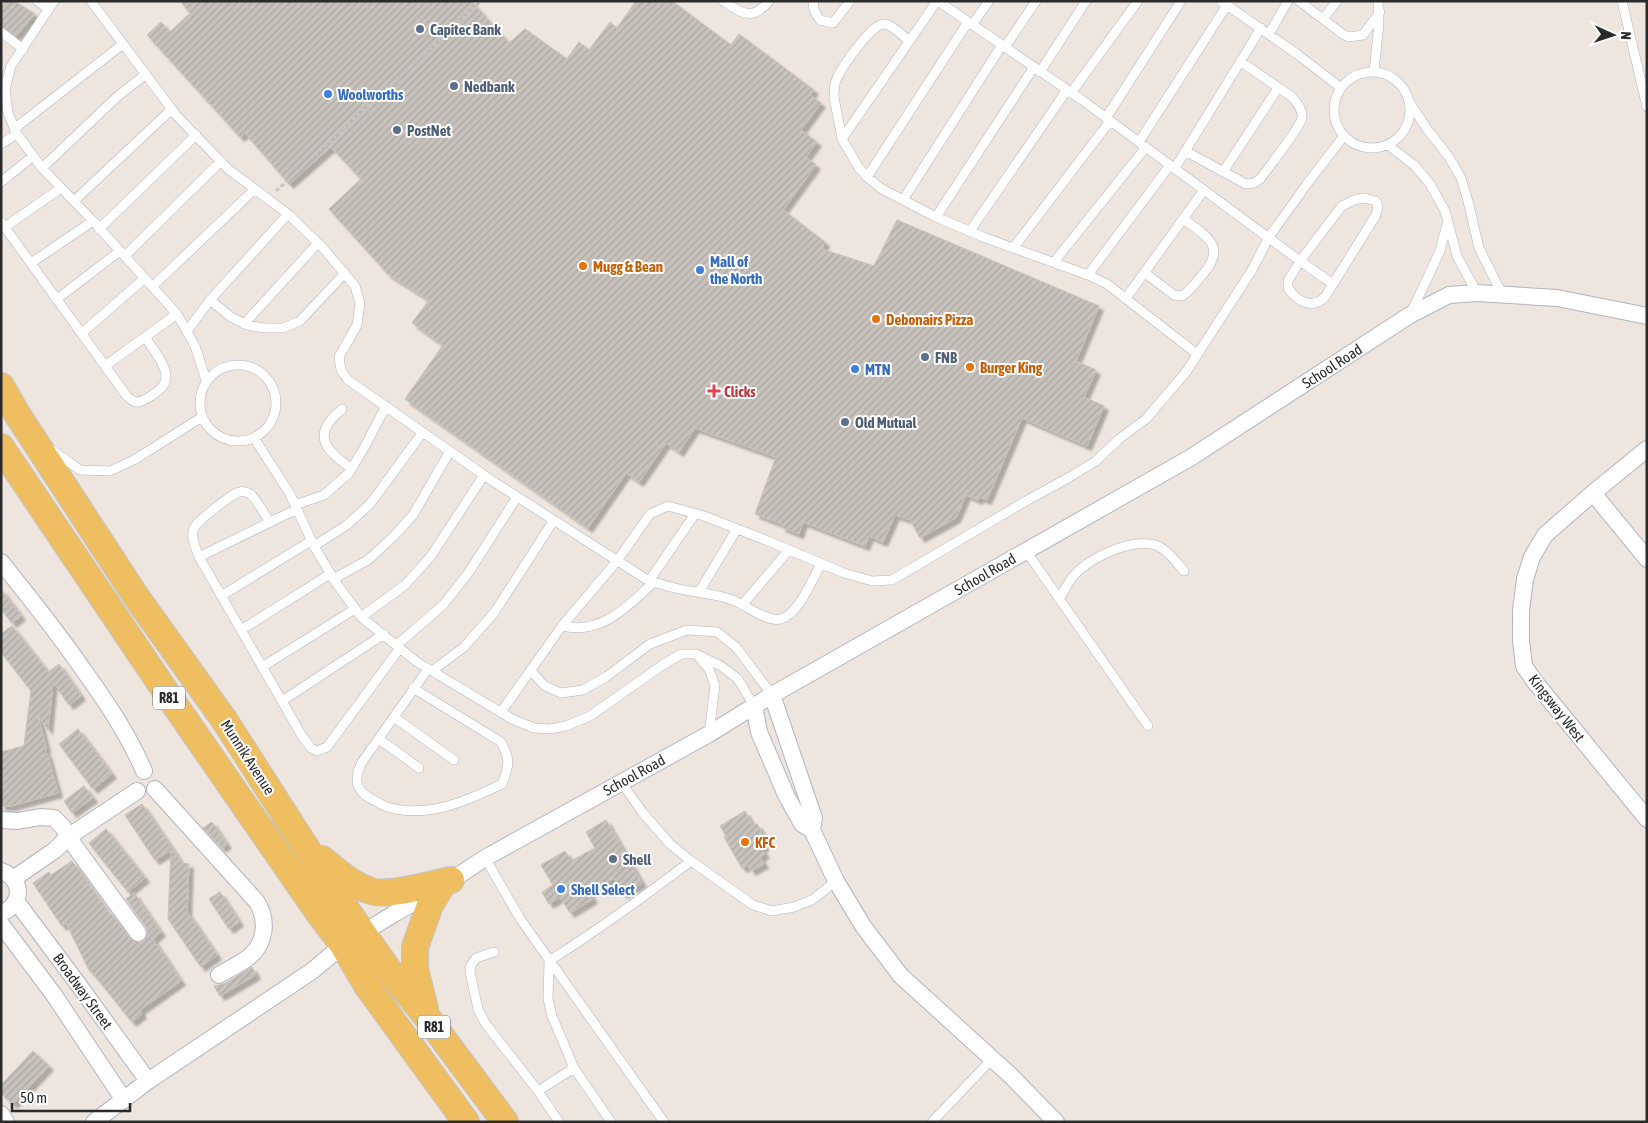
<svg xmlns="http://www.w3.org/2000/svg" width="1648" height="1123" font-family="'Asap Condensed',sans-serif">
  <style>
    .building { fill: url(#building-hatch); stroke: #c8c0b7; filter: url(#shadow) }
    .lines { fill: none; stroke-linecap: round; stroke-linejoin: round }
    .service-casing { stroke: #b1b5bf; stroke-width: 10 }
    .minor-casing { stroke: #b1b5bf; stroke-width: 18 }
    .primary-casing { stroke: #c4c4c4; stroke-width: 28 }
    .path { stroke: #c4c4c4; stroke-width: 3; stroke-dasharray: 4 2.5; stroke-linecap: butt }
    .service { stroke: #fff; stroke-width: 9 }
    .minor { stroke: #fff; stroke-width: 16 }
    .primary { stroke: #efbe61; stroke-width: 26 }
    .service-dot { fill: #5c6f8a; stroke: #fff; stroke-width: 2 }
    .shop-dot { fill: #3f7fe0; stroke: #fff; stroke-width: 2 }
    .food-dot { fill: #e8710a; stroke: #fff; stroke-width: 2 }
    .health-dot { fill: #e0444e; stroke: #fff; stroke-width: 2 }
    .labels { text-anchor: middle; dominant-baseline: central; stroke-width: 4; stroke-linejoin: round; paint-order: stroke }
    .shield { fill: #fff; stroke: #6b6b6b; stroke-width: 1 }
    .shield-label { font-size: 14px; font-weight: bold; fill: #2b2b2b }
    .service-label { font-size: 15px; font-weight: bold; fill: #4e5e75; stroke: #fff; text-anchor: start }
    .shop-label { font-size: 15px; font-weight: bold; fill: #366cbe; stroke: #fff; text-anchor: start }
    .food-label { font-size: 15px; font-weight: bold; fill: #c56008; stroke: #fff; text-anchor: start }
    .street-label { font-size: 15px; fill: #2b2b2b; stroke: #fff }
    .health-label { font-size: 15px; font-weight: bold; fill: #be3a42; stroke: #fff; text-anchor: start }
  </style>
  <defs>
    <pattern id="building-hatch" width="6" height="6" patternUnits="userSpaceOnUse" patternTransform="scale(1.25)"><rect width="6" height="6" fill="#c8c2bd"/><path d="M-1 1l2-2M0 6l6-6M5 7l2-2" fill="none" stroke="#aca7a3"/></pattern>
    <filter id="shadow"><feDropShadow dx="4.5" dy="4.5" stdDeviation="1" flood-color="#0004"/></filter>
  </defs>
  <rect width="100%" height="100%" fill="#ede5de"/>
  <!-- building -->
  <path class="building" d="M6,1h8l21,13 -19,22 -15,-10v-18z
    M180,1h291l38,42 16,-14 42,30 12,-17 10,8 21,-28 7,6 19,-27h36l59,44 8,-11 75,56 -4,5 11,8 -20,27 16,12 -11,15 10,8 -33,45 42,32 -3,7 52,17 23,-46 202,86 -23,55 20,9 -12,27 20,9 -17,40 -65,-28 -35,82 -8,-3 -1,3 -12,-5 -10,23 -36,20 -10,-18 -15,-5 -12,27 -14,-6 -4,10 -62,-24 -4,12 -18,-7 1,-3 -27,-10 21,-57 -81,-29 -16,24 -13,-9 -27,39 -13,-9 -38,55 -183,-129 38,-54 -31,-22 17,-23 -41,-26 -59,-65 32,-30 -30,-32 -42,37 -44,-51 -5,4 -93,-102 14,-13 9,10 20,-19z
    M1,589l20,27 -9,7 -11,-14z
    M12,626l36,46 11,-8 22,32 -12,9 -16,-23 -5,48 -10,-14 8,31 -1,8 2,-2 11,40 -47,13h-10v-54l23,-6 7,-55 -30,-39v-18z
    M78,729l34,45 -19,15 -34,-45z
    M84,786l9,12 -21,15 -8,-12z
    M142,804l40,59 7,1 -2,50 1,-1 29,42 -16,12 -33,-48 3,-69 -16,10 -30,-45z
    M745,811l8,15 4,-2 6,10 -3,4 5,8 -4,2 4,6 -5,3 4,7 -13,7 -3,-6 -6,3 -18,-31 2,-1 -6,-10z
    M606,820l36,63 -19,11 -9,-16 -25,15 4,6 -23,14 -10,-16 -11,7 -7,-12 11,-7 -12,-20 24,-14 6,10 24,-13 -9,-16z
    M212,822l15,22 -5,4 -19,-20z
    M106,829l39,49 -17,14 -39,-49z
    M72,861l36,51 1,-1 21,28 9,4 5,-2 4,-9 -2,-5 -20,-28 8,-6 27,39 -8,7 28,42 -41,29 2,4 -10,8 -41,-51 -1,1 -24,-49 -4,3 -29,-43 16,-11 2,3z
    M220,892l19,30 -10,7 -20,-30z
    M252,967l4,8 -36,21 -6,-10 10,-2z
    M33,1051l16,15 -36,38 -12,-11v-8z"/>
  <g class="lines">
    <!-- service casing -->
    <g class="service-casing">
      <path id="service" d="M37,1l12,8
        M54,1l-43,65 -6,23 3,24 9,21 25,34 51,53 84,93 18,32 11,34
        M91,1l85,114 52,54 60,45 35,34 32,38 5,17 -3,22 -18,32 2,13 7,10 143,100 158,101c9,2 17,5 26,7 20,5 41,5 60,13 11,5 34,22 46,18 17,-4 32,-41 40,-55
        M723,1c19,12 29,21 46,0
        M814,1c-2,8 2,13 6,19l13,3 17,-22
        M938,1l144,99 218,161 -12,20v7c8,12 22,22 36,10 3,-3 6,-10 9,-14
        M1221,1l76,53 44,34
        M1299,1l45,34 5,2 14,-2 17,-23
        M1622,1l25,106
        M1323,19l14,-18
        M972,25l17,-24
        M1,32l22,17
        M1269,34l19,-33
        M909,41c-6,-5 -16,-16 -25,-17 -12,-1 -42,43 -47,54 -3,6 -3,13 -3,19l8,42 17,29 8,9 15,12 54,28 47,20 105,38 19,9 90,70
        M1005,47l31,-46
        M1374,71l5,-47 -1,-23
        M1334 110a38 38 0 1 1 76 0a38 38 0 1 1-76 0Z
        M1040,72l46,-71
        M1071,93l67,-92
        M1410,103l17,26 22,28 12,21 7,23 11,47 23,46
        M1106,118l75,-117
        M14,129l109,-85
        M842,139l95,-138
        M1139,142l88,-137
        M1,144l16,-10
        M1388,145l27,21 15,18 15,27 12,45 20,37
        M1185,151l61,33 8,-1 6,-4c8,-11 40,-51 42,-61 1,-8 -5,-15 -10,-21l-52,-36
        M42,168l76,-72 28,-22
        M1175,168l86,-140
        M1223,172l55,-84
        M867,177l101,-155
        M1,182l32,-26
        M1364,198l12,3 2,6 -2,8 -43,69 -33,-23 42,-55 12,-6z
        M903,200l99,-155
        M74,201l98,-92
        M936,217l98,-150
        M1,222l125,173c3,3 5,6 10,7 7,1 25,-12 29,-19 0,-1 1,-6 1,-8 -1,-12 -14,-27 -21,-38
        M5,227l56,-39
        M99,229l97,-94
        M970,231l97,-141
        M1014,247l96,-126
        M125,256l96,-95
        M1054,262l92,-115
        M31,263l62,-42
        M1145,273l29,22 8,1c9,-6 15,-15 22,-23 23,-28 1,-38 -21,-54
        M1088,275l82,-110
        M153,286l102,-97
        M1126,298l78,-108
        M57,299l63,-48
        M210,300l21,17 16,8 17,3h19l17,-7 45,-48
        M1411,313l29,-62 7,-27
        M244,324l74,-81
        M187,331l23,-31 78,-86
        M82,333l63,-55
        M200 403a38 38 0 1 1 76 0a38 38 0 1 1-76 0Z
        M105,366l72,-52
        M342,409c-5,5 -11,9 -14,15 -13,20 9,33 23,45
        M254,438l36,56 24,52 22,37 25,34 56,45 95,57 22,9 16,1 16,-3 24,-10 74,-52 17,-10h15l25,12 17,13 16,27
        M52,450l28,20 30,1 24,-11 68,-43
        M295,505l29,-10 25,-22 15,-25 22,-42
        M270,523c-5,-8 -13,-24 -20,-29 -3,-2 -7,-3 -11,-2 -8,3 -41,28 -45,36 -4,9 2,21 5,29l103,179 9,12 6,3 10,-4 73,-99
        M314,546l33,-21 23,-21 53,-72
        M1026,551l122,175
        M199,557l98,-48
        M333,579l35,-19 25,-23 20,-22 37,-64
        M649,581l46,-67
        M699,592l38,-63
        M221,596l90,-55
        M1059,599c4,-7 8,-14 12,-20 15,-20 59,-41 84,-34 12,4 21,17 29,26
        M742,605l47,-55
        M361,617l44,-32 26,-29 53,-81
        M562,626c40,9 65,-19 92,-44
        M241,630l89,-56
        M397,645l46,-40 26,-33 48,-75
        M699,657l10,12 6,16 -6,49
        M262,667l93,-58
        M432,671l32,-24 30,-34 60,-93
        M531,671l14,15 16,7 22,-3 23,-13 44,-33 37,-14 30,2 19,15 36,48
        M413,688l88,54c10,18 8,24 1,42 -35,17 -75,35 -115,23 -6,-2 -11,-6 -17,-9 -17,-9 -15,-22 -8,-36l66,-93
        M282,701l102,-67
        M501,712l61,-86 55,-65 33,-47 18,-8 36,10 64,25 76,32 28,8 20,-1 134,-79 42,-23 28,-17 23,-22 27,-20 40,-47 66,-102 17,-33 38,-53 36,-47
        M394,717l60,43
        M379,739l40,29
        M621,782l22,31 27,31 21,17 62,44 19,6 22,-4 18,-7 24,-19
        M485,858l36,62 143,202
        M494,952l-18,6 -5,7 -1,7 8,37 7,14 53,68 21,31
        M574,1068l37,54
        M538,1091l36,-23 -22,-52 -4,-17 1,-38c49,-31 96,-65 142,-100
        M932,1122l60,-63"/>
    </g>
    <!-- minor casing -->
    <g class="minor-casing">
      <path id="minor" d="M1647,449l-54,44 -48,42 -13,22 -7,22 -4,31v31l3,25 11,16 112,137
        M1593,493l54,66
        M1,562c30,37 59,74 86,113 22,31 42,61 57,96
        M772,695l42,123 -2,12
        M754,706l5,26 27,63 16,29 10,6 24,51 27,45 38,50 109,99 46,47
        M155,789l93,103c3,4 8,8 10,12 10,18 7,40 -9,53 -9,7 -20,12 -30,18
        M1,820l17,1 22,-4 14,1 9,9 5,10 70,96
        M1,871c23,8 22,34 0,42
        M13,879l42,-29 13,-13 69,-46
        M16,901l65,87 67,93
        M1,924l53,71 70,105
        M1,1114l5,8
        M94,1122l54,-41 164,-110 31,-26 49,-30 49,-28 44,-29 224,-124 63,-39 418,-237 220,-143 39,-20 28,-2 80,5 90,18"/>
    </g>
    <!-- primary casing -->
    <g class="primary-casing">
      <path id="primary" d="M1,386l16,28 120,184 88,123 112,175 53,76 37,45 78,105
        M1,447l167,248 150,217 25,33 25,42 98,135
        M322,859c15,12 30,26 49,32 19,6 60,-7 80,-11
        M425,1009l-10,-40v-22l15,-42 11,-18"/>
    </g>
    <!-- path -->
    <path class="path" d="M276,191l205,-190"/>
    <!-- service -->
    <use href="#service" class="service"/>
    <!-- minor -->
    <use href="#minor" class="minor"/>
    <!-- primary -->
    <use href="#primary" class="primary"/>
  </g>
  <!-- markers -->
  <g class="service-dot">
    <circle cx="420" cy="29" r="5"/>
    <circle cx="454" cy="86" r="5"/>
    <circle cx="397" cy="130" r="5"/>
    <circle cx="925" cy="357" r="5"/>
    <circle cx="845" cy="422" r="5"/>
    <circle cx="613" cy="859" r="5"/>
  </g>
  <g class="shop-dot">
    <circle cx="328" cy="94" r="5"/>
    <circle cx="700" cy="270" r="5"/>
    <circle cx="855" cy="369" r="5"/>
    <circle cx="561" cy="889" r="5"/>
  </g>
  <g class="food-dot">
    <circle cx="583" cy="266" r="5"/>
    <circle cx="876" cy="319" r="5"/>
    <circle cx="970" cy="367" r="5"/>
    <circle cx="745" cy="842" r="5"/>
  </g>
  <path class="health-dot" d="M711.5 383.5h5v5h5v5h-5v5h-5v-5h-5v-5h5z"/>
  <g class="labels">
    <!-- shield labels -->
    <g class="shield">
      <rect x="153" y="686.5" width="32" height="23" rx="4"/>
      <rect x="418" y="1015.5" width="32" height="23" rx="4"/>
    </g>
    <g class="shield-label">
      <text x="169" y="698">R81</text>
      <text x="434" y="1027">R81</text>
    </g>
    <!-- service labels -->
    <g class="service-label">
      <text x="430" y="29">Capitec Bank</text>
      <text x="464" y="86">Nedbank</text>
      <text x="407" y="130">PostNet</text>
      <text x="935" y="357">FNB</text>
      <text x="855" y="422">Old Mutual</text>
      <text x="623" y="859">Shell</text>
    </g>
    <!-- shop labels -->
    <g class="shop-label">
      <text x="338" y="94">Woolworths</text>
      <text x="710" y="261">Mall of<tspan x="710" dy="17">the North</tspan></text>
      <text x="865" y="369">MTN</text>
      <text x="571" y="889">Shell Select</text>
    </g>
    <!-- food labels -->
    <g class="food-label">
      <text x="593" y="266">Mugg &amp; Bean</text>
      <text x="886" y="319">Debonairs Pizza</text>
      <text x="980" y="367">Burger King</text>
      <text x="755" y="842">KFC</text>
    </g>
    <!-- street labels -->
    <g class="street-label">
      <text transform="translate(1332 366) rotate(-33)">School Road</text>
      <text transform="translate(985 574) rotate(-30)">School Road</text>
      <text transform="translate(1557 708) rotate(52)">Kingsway West</text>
      <text transform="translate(248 757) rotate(57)">Munnik Avenue</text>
      <text transform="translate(634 775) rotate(-29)">School Road</text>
      <text transform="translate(83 991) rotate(54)">Broadway Street</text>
    </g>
    <!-- health labels -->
    <g class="health-label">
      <text x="724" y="391">Clicks</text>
    </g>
  </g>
  <!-- border -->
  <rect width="1648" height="1123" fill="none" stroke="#2b2b2b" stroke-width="5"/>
  <!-- north arrow -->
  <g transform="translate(1613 35) rotate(93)" stroke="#ffffff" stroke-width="4" paint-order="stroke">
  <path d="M0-4L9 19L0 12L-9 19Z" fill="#2b2b2b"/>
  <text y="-8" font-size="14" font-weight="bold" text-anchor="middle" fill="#2b2b2b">N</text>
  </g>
  <!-- scale -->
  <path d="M12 1103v8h118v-8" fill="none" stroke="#2b2b2b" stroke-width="2.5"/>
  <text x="20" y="1103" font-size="15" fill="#2b2b2b" stroke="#ffffff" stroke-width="4" paint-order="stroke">50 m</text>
</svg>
